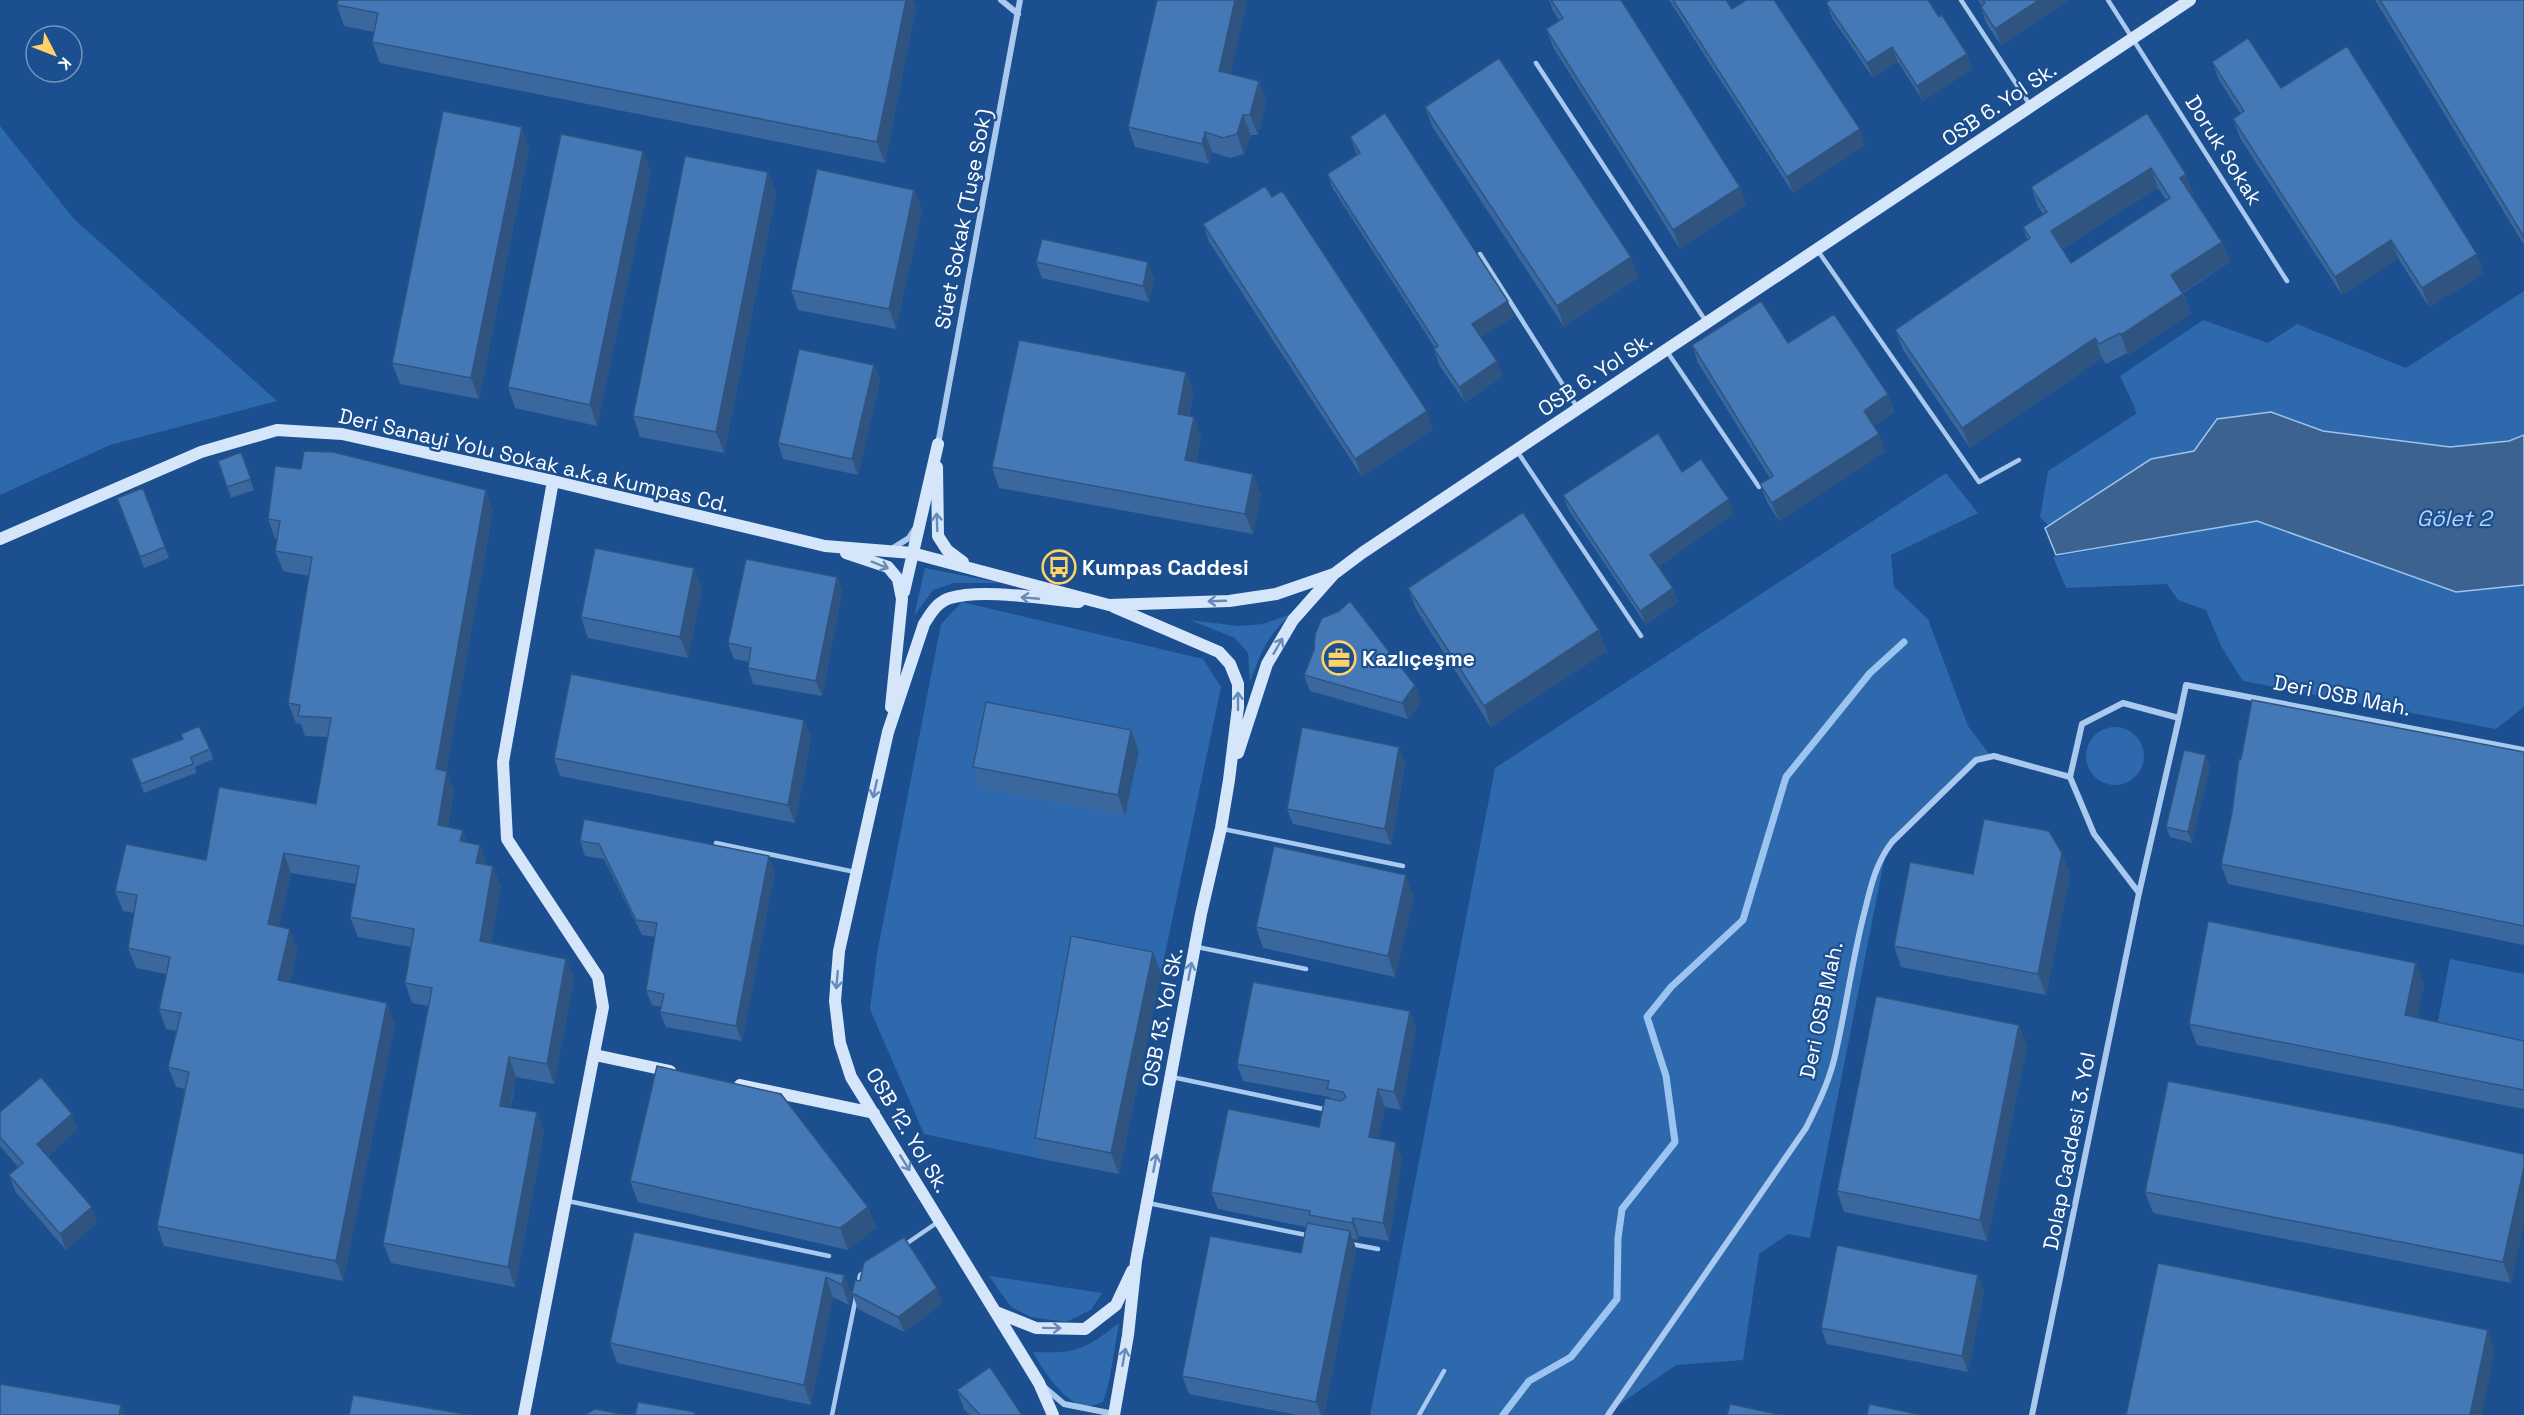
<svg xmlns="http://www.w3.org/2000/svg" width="2524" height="1415" font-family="'Space Grotesk',sans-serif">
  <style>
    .green { fill: #2e69ad }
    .water { fill: #3c6290; stroke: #9cc4f0; stroke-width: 1.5 }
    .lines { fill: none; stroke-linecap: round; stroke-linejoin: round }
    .stream { stroke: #9cc4f0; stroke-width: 7 }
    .lane { stroke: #a9c9ee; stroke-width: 4.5 }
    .street { stroke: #a9c9ee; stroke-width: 6 }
    .secondary { stroke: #d6e6fa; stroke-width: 12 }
    .wall { fill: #3a679d; fill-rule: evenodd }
    .shaded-wall { fill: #305480 }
    .building { fill: #4478b7; stroke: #305480; stroke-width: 1.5; fill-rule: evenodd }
    .oneway { stroke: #668bba }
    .labels { text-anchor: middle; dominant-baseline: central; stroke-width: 4.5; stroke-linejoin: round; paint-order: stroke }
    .street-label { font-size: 21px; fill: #fff; stroke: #1b4f8f }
    .poi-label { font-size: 21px; font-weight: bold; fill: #fff; stroke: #1b4f8f; text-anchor: start }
    .water-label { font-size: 22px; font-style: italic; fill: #b5d3f5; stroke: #1b4f8f }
  </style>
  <rect width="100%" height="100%" fill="#1b4f8f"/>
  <!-- green -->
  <path class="green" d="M0,126l74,93 203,182 -167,44 -110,50z
    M2524,291v153l-328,18 -140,71 -16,-16 8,-46 88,-57 -1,-6 -15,-32 83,-56 65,23 29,-19 109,44z
    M1946,473l32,40 -87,42 3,32 34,32 40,107 25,33 -24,4 -83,88 -76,387 -22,-4 -29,20 -16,106 -67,5 -63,44 -2,6h-241l125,-647z
    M2257,521l202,70 65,-8v124l-28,22 -253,-48 -22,-35 -15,-36 -28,-10 -11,-16 -101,4 -13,-31z
    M925,568l76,15h-47l-21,7 -19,26z
    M962,602l241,57 18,28 -60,286 -119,186 -118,-25 -54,-125 7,-55 64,-330z
    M1291,614c-26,25 -29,36 -41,68l-2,-29 -13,-15 -45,-18 48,6 25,-2z
    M2086 756a29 29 0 1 1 58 0a29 29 0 1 1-58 0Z
    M2450,959l74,15v80l-89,-17z
    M989,1276l113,17 -11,17 -25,12 -35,-5 -20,-10z
    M1119,1323l-10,59 -6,20c-6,2 -14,5 -19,4 -20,-4 -42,-37 -51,-54 45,2 52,-3 86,-29z"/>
  <!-- water -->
  <path class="water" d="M2271,412l52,19 127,16 59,-6 15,-6v150l-68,7 -199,-71 -201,34 -11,-27 106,-69 43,-8 23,-32z"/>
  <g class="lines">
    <!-- stream -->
    <path class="stream" d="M1503,1415l26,-34 42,-24 46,-58 1,-61 4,-29 53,-67 -9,-66 -19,-59 24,-30 72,-67 43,-143 84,-104 34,-31"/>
    <!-- lane -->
    <path class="lane" d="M1961,0l69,105
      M2108,0l179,281
      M1536,63l169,257
      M1818,251l161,231 40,-22
      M1480,254l97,153
      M1666,350l93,137
      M1517,451l124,185
      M1223,829l180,37
      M716,843l139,29
      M1197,947l109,22
      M1172,1077l156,33
      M568,1201l261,55
      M1148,1203l163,33
      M1351,1244l27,5
      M903,1246l35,-24
      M858,1286l2,-11 6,-4
      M832,1415l24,-118
      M1419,1415l25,-44"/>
    <!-- street -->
    <path class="street" d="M1001,0l17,14
      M938,444l82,-444
      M893,548l16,-10 5,-8
      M2179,718l7,-33 338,65
      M1044,1387l20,17 50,10
      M1608,1415l198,-287c11,-22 22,-44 28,-68 12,-50 18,-101 31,-150 6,-25 11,-47 27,-68l84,-82 18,-4 76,21
      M2032,1415l107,-522 40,-175 -56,-15 -41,21 -12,53 24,57 45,59"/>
    <!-- secondary -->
    <path class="secondary" d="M937,467l1,69 9,14 16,12
      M0,539l201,-87 76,-22 65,4 211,47 272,65 87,7 197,52 120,-4 47,-7 58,-20 28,-21 828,-553
      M846,553l42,14 10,12 4,20 -11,108
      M904,592l34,-148
      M1114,607l105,45 11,12 8,20v23l-9,73 -8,48 -20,86 -65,347 -8,74 -14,80
      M1238,753l29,-89 26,-44 40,-45
      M595,1055l75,16
      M740,1085l134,28
      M996,1312l40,16 49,1 31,-24 16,-34
      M524,1415l79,-408 -5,-30 -91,-138 -4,-77 50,-281
      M1053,1415l-14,-32 -188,-306 -11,-34 -5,-42 4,-50 49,-219 36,-108c7,-11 13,-22 26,-26 32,-10 94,1 129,4"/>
  </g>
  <!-- wall -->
  <path class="wall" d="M1157,0h90l-17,74 29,7 7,20 -8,34h-7l-7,19 -14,4 -18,-6 -3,12 -74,-17 -7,-20z
    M1549,0h72l126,205 -67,44 -127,-202 -7,-18 13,-9 -6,-9z
    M1669,0h57l6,9 133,136 -72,48z
    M1978,0h91l-68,45 -15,-22 -5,-16 1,-1z
    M2375,0h149v245z
    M1826,3l113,14 28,37 5,15 -49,32 -25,-39 -25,16 -41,-60z
    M337,5l579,2 -31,156 -505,-100 -8,-21 2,-10 -30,-6z
    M2212,62l272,211 -55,34 -31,-49 -56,37 -102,-157 -7,-19 8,-5 -22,-34z
    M1425,107l206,150 7,21 -74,49 -131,-199z
    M2147,113l39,61 7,20 -2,1 31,47 8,20 -47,31 8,21 -63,41 -1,-2 -21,11 -4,-6 -132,90 -67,-98 -8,-20 132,-90 -4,-13 20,-13 -5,-7 -7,-20zM2158,188l8,12 -95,63 -9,-14z
    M1350,137l164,179 -33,21 22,39 -38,26 -26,-37 -5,-16 1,-1 -102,-159 -6,-15 30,-19z
    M529,148l-50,251 -79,-15 -8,-21z
    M643,151l8,21 -54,254 -82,-18 -7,-21z
    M768,172l8,21 -52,260 -84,-16 -7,-21z
    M914,190l8,20 -26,119 -98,-19 -7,-20z
    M1203,224l230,205 -71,48 -153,-235z
    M1036,262l118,16 -5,24 -107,-24z
    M1788,343l100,51 6,18 -21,14 6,8 6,18 -106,69 -12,-19 -7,-18 10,-6 -72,-115 -6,-18z
    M874,365l6,16 -22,94 -75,-16 -5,-16z
    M1186,372l7,20 -4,24 12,21 -5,25 65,32 -8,40 -254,-46 -7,-21z
    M241,452l13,38 -23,8 -13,-37z
    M1682,472l52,41 -76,54 15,21 5,14 -32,23 -78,-116 -5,-14z
    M143,488l26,70 -25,10 -27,-70z
    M493,510l-47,261 8,20 -6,36 19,15 20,23 14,21 -10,57 75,16 8,20 -20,105 -38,-7 -5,31 33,24 -29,155 -124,-24 -8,-20 45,-237 -16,-3 -7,-20 6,-36 -53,-10 -8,-20 6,-33 -65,-11 -12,53 18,23 -7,33 105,41 -52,258 -179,-35 -7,-20 28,-137 -9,-2 -8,-20 9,-36 -11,-2 -7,-20 7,-35 -30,-6 -8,-20 6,-35 -11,-2 -8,-20 91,-31 110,-56 12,-67 -23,-1 -4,-12 -5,-1 -8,-20 21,-127 -26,-5 -8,-20 2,-12h-2l-7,-20z
    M837,577l5,15 -20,104 -69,-12 -5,-16 1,-6 -15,-3 -6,-16z
    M1408,588l199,63 -116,76 -75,-118z
    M702,589l-14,69 -100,-20 -7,-21z
    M1304,675l111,10 6,16 -13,18 -98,-28z
    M804,720l7,18 -16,85 -235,-47 -6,-18z
    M210,749l3,10 -18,8 1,6 -52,20 -13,-34z
    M1139,751l-14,65 -144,-28 -8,-21z
    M2524,752v193l-296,-61 -7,-20z
    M1405,763l-14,82 -98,-21 -6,-15z
    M2210,766l-18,77 -22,-6 -4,-10z
    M580,841l195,30 -33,170 -76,-14 -6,-15 1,-5 -9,-2 -6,-15 9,-53 -13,-2 -38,-76 -19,-3z
    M1973,874h97l-24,121 -145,-28 -7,-21z
    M1414,896l-19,81 -132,-29 -7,-21z
    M1153,952l8,21 -42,201 -77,-15 -7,-21z
    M2424,984l-7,33 107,24v68l-327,-64 -8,-21z
    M1410,1011l6,18 -15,81 -16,-3 -7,32 24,20 -13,82 -30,-5 -1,4 -5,-1 3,10 -32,166h-27l-108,-21 -7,-18 119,-123 5,-26 -88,-18 -7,-17 108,-65 12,-28 -1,-2 -87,-16 -6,-17z
    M2027,1046l-40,195 -143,-29 -7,-21z
    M0,1112l78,17 -30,27 49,67 -31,27 -51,-59 -6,-16 9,-8 -18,-21z
    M2524,1154v69l-13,60 -358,-70 -8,-21z
    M630,1181l238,26 8,21 -28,22 -210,-48z
    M634,1232l210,43 8,19 -3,11 -16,-8 -22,108 -194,-42 -7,-20z
    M1984,1291l-16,81 -141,-28 -6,-16z
    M852,1293l90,11 -38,28 -46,-23z
    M957,1390l65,25h-52l-6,-6z"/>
  <!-- shaded-wall -->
  <path class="shaded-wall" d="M906,0h7l3,7 -31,156 -8,-21z
    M1235,0h12l-20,91 -8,-20z
    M2039,0h30l-68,45 -6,-16z
    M1892,47l6,15 -25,16 -6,-15z
    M1967,54l5,15 -49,32 -6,-15z
    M1259,81l7,20 -8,34 -8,-20z
    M1243,115l8,20 -7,19 -7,-20z
    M522,127l7,21 -50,251 -8,-21z
    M1860,129l5,16 -72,48 -6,-16z
    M1205,132l7,20 -3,12 -7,-20z
    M643,151l8,21 -54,254 -7,-21z
    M2151,168l7,20 -100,63 -7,-20z
    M768,172l8,21 -52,260 -8,-21z
    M2186,174l7,20 -6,4 -7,-20z
    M1740,187l7,18 -67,44 -7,-19z
    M914,190l8,20 -26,119 -7,-20z
    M2391,240l7,18 -56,37 -7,-18z
    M2222,242l8,20 -52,33 -7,-20z
    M2477,254l7,19 -55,34 -7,-19z
    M1631,257l7,21 -74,49 -7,-21z
    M1148,262l6,16 -5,24 -6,-16z
    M2183,294l8,20 -63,41 -7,-20z
    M1508,301l6,15 -37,24 -5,-16z
    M2095,338l7,20 -132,90 -8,-20z
    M1497,361l6,15 -38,26 -6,-15z
    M874,365l6,16 -22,94 -6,-16z
    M1186,372l7,20 -8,42 -7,-20z
    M1888,394l6,18 -24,17 -6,-18z
    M1427,411l6,18 -71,48 -7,-18z
    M1194,417l7,20 -9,43 -7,-20z
    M1879,434l6,18 -106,69 -7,-18z
    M1253,474l8,20 -8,40 -8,-20z
    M486,490l7,20 -50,279 -7,-20z
    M1729,499l5,14 -79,56 -5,-14z
    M694,568l8,21 -14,69 -8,-21z
    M837,577l5,15 -20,104 -6,-15z
    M1673,588l5,14 -32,23 -6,-14z
    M1599,630l8,21 -116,76 -7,-21z
    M1415,685l6,16 -13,18 -6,-16z
    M804,720l7,18 -16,85 -7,-18z
    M1131,730l8,21 -14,65 -7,-21z
    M1399,747l6,16 -14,82 -6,-16z
    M2206,755l4,11 -18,77 -4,-11z
    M447,771l7,20 -9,54 -7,-20z
    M463,830l7,20 -10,-9z
    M480,845l7,20 -4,18 -7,-20z
    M284,853l7,20 -16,71 -7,-20z
    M2062,853l8,21 -24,121 -8,-21z
    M769,856l6,15 -33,170 -6,-15z
    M493,866l8,20 -13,75 -8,-20z
    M1406,875l8,21 -19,81 -7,-21z
    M290,929l7,20 -11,51 -8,-20z
    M1153,952l8,21 -42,201 -8,-21z
    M566,959l8,20 -20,105 -7,-20z
    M2416,963l8,21 -11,52 -8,-21z
    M387,1003l8,20 -52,258 -7,-20z
    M1410,1011l6,18 -15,81 -7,-18z
    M2019,1025l8,21 -40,195 -7,-21z
    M509,1057l7,20 -9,49 -7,-20z
    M1378,1089l7,18 -10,47 -6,-17z
    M537,1112l7,20 -29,155 -7,-20z
    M72,1114l6,15 -35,31 -6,-16z
    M1396,1142l6,17 -13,82 -6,-18z
    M2524,1167v56l-13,60 -8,-21z
    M92,1207l5,16 -31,27 -6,-16z
    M868,1207l8,21 -28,22 -8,-22z
    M1353,1218l6,18 -1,4 -6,-17z
    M1350,1231l6,18 -32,166h-3l-5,-13z
    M844,1275l8,19 -3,11 -7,-20z
    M1978,1275l6,16 -16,81 -6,-16z
    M826,1277l7,20 -22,108 -7,-20z
    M937,1288l5,16 -38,28 -6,-15z
    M2488,1330l7,21 -13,64h-12z
    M121,1405l4,10h-6z"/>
  <!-- building -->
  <path class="building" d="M338,0h568l-29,142 -505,-100 6,-29 -41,-8z
    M1157,0h78l-16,71 40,10 -9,34h-7l-6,19 -14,4 -18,-6 -3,12 -74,-17z
    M1551,0h70l119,187 -67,43 -127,-201 17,-11z
    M1673,0h53l6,9 14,-9h28l86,129 -73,48z
    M1830,0h98l11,17 3,-2 25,39 -50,32 -25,-39 -25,16 -41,-60z
    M1983,0h56l-44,29 -14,-22 4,-4z
    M2380,0h144v237z
    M2248,38l33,50 66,-42 130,208 -55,34 -31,-48 -56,37 -102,-158 11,-8 -32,-49z
    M1499,58l132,199 -74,49 -132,-199z
    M443,111l79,16 -51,251 -79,-15z
    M1385,113l123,188 -36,23 25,37 -38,26 -25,-38 4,-3 -111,-172 33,-21 -10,-16z
    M2147,113l39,61 -6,4 42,64 -51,33 12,19 -62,41 -1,-2 -21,11 -4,-6 -133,90 -67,-98 135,-92 -7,-11 24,-15 -16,-25zM2151,168l19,30 -99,65 -20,-32z
    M561,134l82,17 -53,254 -82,-18z
    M685,156l83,16 -52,260 -83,-16z
    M817,169l97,21 -25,119 -98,-19z
    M1265,186l7,11 10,-6 5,7 140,213 -72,48 -152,-235z
    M1042,239l106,23 -5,24 -107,-24z
    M1761,301l27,42 46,-29 54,80 -24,17 15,23 -107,69 -12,-19 13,-8 -81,-131z
    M1019,340l167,32 -8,42 16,3 -9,43 68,14 -8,40 -253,-47z
    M799,349l75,16 -22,94 -74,-16z
    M1658,433l24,39 19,-13 28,40 -79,56 23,33 -33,23 -77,-116z
    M304,451l29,1 153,38 -50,279 11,2 -9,54 25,5 -3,11 20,4 -4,18 17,3 -13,75 86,18 -19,105 -38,-7 -9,49 37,6 -29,155 -125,-24 49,-255 -27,-5 9,-54 -64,-12 9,-51 -75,-13 -16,71 22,5 -12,51 109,23 -51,258 -179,-35 32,-154 -21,-5 13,-54 -22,-4 11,-52 -42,-9 9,-53 -22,-4 11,-47 80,16 13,-73 97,17 15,-86 -33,-2 2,-11 -12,-2 24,-146 -37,-6 5,-30 -12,-2 7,-53 26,3z
    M241,452l10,27 -24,8 -9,-26z
    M143,488l22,59 -25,10 -23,-59z
    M1523,512l76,118 -115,76 -76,-118z
    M595,548l99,20 -14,69 -99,-20z
    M746,559l91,18 -21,104 -68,-13 3,-20 -23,-5z
    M1350,601l65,84 -13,18 -98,-28 10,-25 1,-16 7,-16 17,-7z
    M571,674l233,46 -16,85 -234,-47z
    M2252,700l272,52v174l-303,-62 11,-52 7,-54 2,1z
    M986,702l145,28 -13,65 -145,-28z
    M199,726l11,23 -19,8 2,7 -52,20 -10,-25 52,-20 -2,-5z
    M1302,727l97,20 -14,82 -98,-20z
    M2184,750l22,5 -18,77 -22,-5z
    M584,819l185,37 -33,170 -76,-14 4,-18 -18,-4 11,-67 -21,-3 -37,-76 -19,-3z
    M1984,819l65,12 13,22 -24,121 -144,-28 16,-84 63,12z
    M1274,846l132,29 -18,81 -132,-29z
    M2208,921l208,42 -11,52 119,26v49l-335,-66z
    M1071,936l82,16 -42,201 -76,-15z
    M1253,982l157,29 -16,81 -16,-3 -9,48 27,5 -13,81 -30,-5 -1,5 -43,-8 1,-4 -99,-19 17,-83 91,18 6,-29 16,3 5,-4 -3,-5 -16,-3 2,-8 -92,-17z
    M1876,996l143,29 -39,195 -143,-29z
    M657,1066l124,28 87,113 -28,21 -210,-47z
    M41,1077l31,37 -35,30 55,63 -32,27 -51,-59 14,-12 -23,-26v-25z
    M2168,1081l221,43 135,30v13l-21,95 -358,-70z
    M1307,1223l43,8 -34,171 -134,-26 28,-140 91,17z
    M634,1232l210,43 -2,10 -16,-8 -22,108 -194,-42z
    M904,1237l33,51 -39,29 -46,-24 3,-13 5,1 4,-19z
    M1837,1245l141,30 -16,81 -141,-28z
    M2158,1263l330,67 -18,85h-344z
    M990,1367l32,48h-42l-23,-25z
    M0,1384l121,21 -2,10h-119z
    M353,1395l117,20h-121z
    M638,1402l57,10 -1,3h-59z
    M1730,1404l52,11h-55z
    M1869,1404l53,11h-55z
    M595,1409l32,6h-43z"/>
  <!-- one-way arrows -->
  <defs><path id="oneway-shaft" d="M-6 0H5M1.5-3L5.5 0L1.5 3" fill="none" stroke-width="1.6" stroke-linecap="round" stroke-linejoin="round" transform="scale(1.5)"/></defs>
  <g class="oneway">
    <use href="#oneway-shaft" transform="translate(937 522) rotate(-92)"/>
    <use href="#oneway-shaft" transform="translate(880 565) rotate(22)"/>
    <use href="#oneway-shaft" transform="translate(1030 598) rotate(-175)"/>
    <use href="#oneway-shaft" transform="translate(1217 601) rotate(178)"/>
    <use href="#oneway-shaft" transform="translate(1278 646) rotate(-60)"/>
    <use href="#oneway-shaft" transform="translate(1238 701) rotate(-90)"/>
    <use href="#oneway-shaft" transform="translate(875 789) rotate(103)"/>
    <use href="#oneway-shaft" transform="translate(1190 971) rotate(-79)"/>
    <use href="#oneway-shaft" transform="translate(837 980) rotate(95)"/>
    <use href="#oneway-shaft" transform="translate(905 1163) rotate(58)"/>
    <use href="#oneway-shaft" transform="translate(1155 1163) rotate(-79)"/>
    <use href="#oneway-shaft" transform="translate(1052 1328) rotate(1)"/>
    <use href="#oneway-shaft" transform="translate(1124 1357) rotate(-80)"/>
  </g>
  <!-- icons -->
  <defs>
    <g id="bus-ring" transform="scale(1.725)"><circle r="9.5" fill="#1b4f8f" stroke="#ffd166" stroke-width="1.5"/><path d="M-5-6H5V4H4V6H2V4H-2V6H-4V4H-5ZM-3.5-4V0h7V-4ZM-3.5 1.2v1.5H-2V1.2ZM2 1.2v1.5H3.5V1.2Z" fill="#ffd166"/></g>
    <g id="office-ring" transform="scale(1.725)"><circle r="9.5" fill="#1b4f8f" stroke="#ffd166" stroke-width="1.5"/><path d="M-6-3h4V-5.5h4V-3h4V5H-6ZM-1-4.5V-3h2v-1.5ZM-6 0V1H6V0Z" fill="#ffd166"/></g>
  </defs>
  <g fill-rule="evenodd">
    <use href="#bus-ring" x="1059" y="567"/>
    <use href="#office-ring" x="1339" y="658"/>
  </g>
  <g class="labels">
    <!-- street labels -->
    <g class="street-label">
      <text transform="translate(1999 104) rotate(-34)">OSB 6. Yol Sk.</text>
      <text transform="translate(2224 150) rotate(58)">Doruk Sokak</text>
      <text transform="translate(963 219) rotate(-79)">Süet Sokak (Tuşe Sok)</text>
      <text transform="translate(1595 374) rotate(-34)">OSB 6. Yol Sk.</text>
      <text transform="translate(534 460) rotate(13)">Deri Sanayi Yolu Sokak a.k.a Kumpas Cd.</text>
      <text transform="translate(2342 695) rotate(11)">Deri OSB Mah.</text>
      <text transform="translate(1821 1010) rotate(-78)">Deri OSB Mah.</text>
      <text transform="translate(1162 1017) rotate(-79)">OSB 13. Yol Sk.</text>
      <text transform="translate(908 1130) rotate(59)">OSB 12. Yol Sk.</text>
      <text transform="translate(2069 1151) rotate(-79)">Dolap Caddesi 3. Yol</text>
    </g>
    <!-- poi labels -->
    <g class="poi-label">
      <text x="1082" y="567">Kumpas Caddesi</text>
      <text x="1362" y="658">Kazlıçeşme</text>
    </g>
    <!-- water labels -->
    <g class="water-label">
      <text x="2454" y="518">Gölet 2</text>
    </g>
  </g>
  <!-- north arrow -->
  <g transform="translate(54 54) rotate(132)"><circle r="28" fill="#1b4f8f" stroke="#7695bc" stroke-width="1.5"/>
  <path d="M0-4.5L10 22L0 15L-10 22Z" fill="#ffd166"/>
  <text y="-9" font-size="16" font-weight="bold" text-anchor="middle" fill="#ffffff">K</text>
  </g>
</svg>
